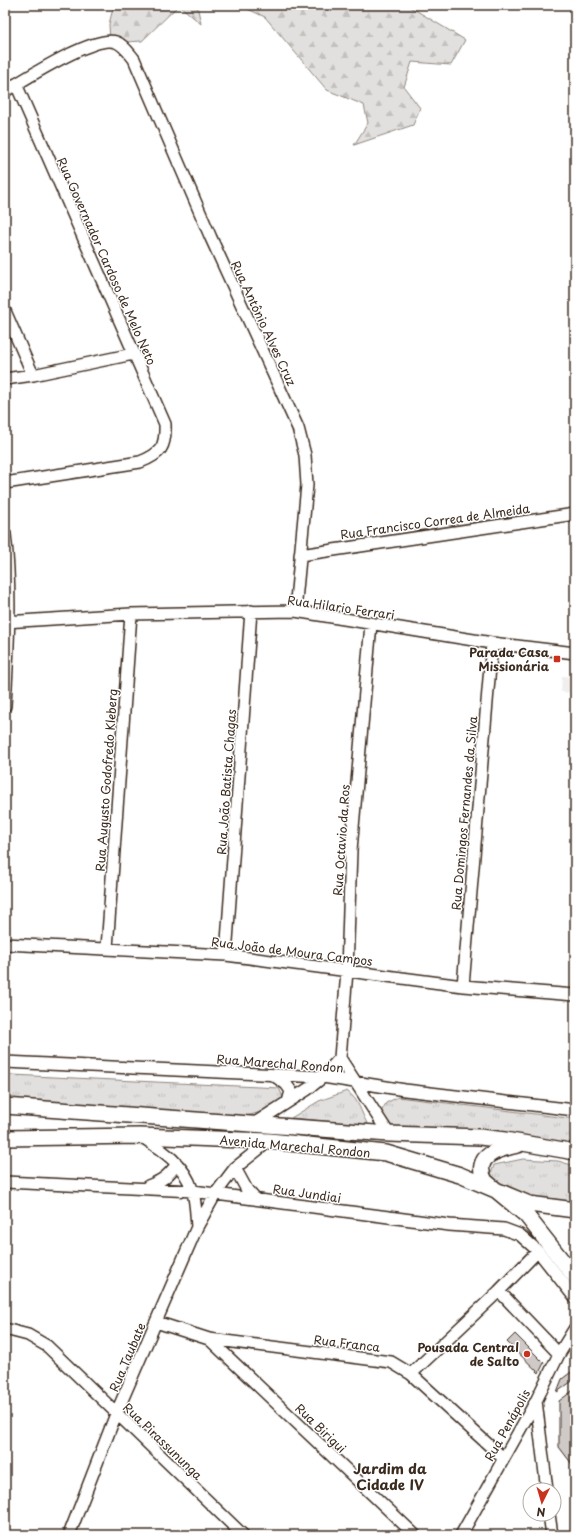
<svg xmlns="http://www.w3.org/2000/svg" width="580" height="1540" font-family="'Playpen Sans',sans-serif">
  <style>
    .built { fill: #f1efee }
    .grass { fill: url(#grass-tufts); stroke: #8e857e }
    .forest { fill: url(#forest-firs); stroke: #8e857e }
    .building { fill: #cfcac7; stroke: #3b2a1e }
    .lines { fill: none; stroke-linecap: round; stroke-linejoin: round }
    .street-casing { stroke: #3b2a1e; stroke-width: 14 }
    .secondary-casing { stroke: #3b2a1e; stroke-width: 18 }
    .street { stroke: #fff; stroke-width: 11 }
    .secondary { stroke: #fff; stroke-width: 15 }
    .poi-dot { fill: #c8321e; stroke: #fff; stroke-width: 1.5 }
    .labels { text-anchor: middle; dominant-baseline: central; stroke-width: 3; stroke-linejoin: round; paint-order: stroke }
    .street-label { font-size: 12px; fill: #3b2a1e; stroke: #fff }
    .poi-label { font-size: 12px; font-weight: bold; fill: #3b2a1e; stroke: #fff; text-anchor: end }
    .quarter-label { font-size: 14px; font-weight: bold; fill: #3b2a1e; stroke: #fff }
  </style>
  <defs>
    <pattern id="grass-tufts" width="24" height="20" patternUnits="userSpaceOnUse"><rect width="24" height="20" fill="#e2e0de"/><path d="M3 7l-1-3M5 7V3M7 7l1-3M15 17l-1-3M17 17v-4M19 17l1-3" fill="none" stroke="#c3c0be"/></pattern>
    <pattern id="forest-firs" width="22" height="20" patternUnits="userSpaceOnUse"><rect width="22" height="20" fill="#e2e0de"/><path d="M5 1l3.5 6h-7zM16 11l3.5 6h-7z" fill="#c3c0be"/></pattern>
  </defs>
  <rect width="100%" height="100%" fill="#fff"/>
  <filter id="ink" filterUnits="userSpaceOnUse"><feTurbulence type="fractalNoise" baseFrequency=".025" numOctaves="2"/><feDisplacementMap in="SourceGraphic" scale="8" xChannelSelector="R" yChannelSelector="G"/><feConvolveMatrix kernelMatrix="1 2 1 2 8 2 1 2 1" color-interpolation-filters="sRGB"/></filter>
  <g filter="url(#ink)">
    <!-- built -->
    <path class="built" d="M562,676l13,1v16l-14,-1z"/>
    <!-- grass -->
    <path class="grass" d="M12,1075l267,13 4,9c-12,12 -27,18 -44,20l-234,-17v-22z
      M347,1091c13,10 13,20 21,34l-77,-7 28,-17z
      M398,1097l177,22v29l-187,-21 -8,-13 6,-11z
      M523,1159l35,2 17,5v37l-50,-6 -31,-16 -3,-7 3,-9z"/>
    <!-- forest -->
    <path class="forest" d="M114,5h83l4,19 -22,-19 -37,36 -32,2 -1,-19z
      M239,5h168l58,35 -14,25 -39,-3 -8,25 16,21 -7,17 -59,20 14,-22 -4,-18 -37,-15 -62,-73z"/>
    <!-- building -->
    <path class="building" d="M515,1334l29,29 -5,10 -32,-31z
      M575,1369v10l-18,13 5,-13z
      M575,1389v79l-16,-21v-46z"/>
    <g class="lines">
      <!-- street casing -->
      <g class="street-casing">
        <path id="street" d="M5,91c20,-12 90,-57 111,-49 8,3 13,11 18,17l77,179 87,190 7,27 2,30 -12,126
          M5,311l28,64
          M5,379l28,-4 100,-21
          M5,483l135,-21c21,-8 26,-15 25,-38l-149,-340
          M5,534c7,57 3,115 0,172
          M300,555l275,-41
          M5,622l126,-8 164,-3 197,32 83,10
          M371,624l-20,226 -4,121 -7,87 49,76
          M5,944l221,11 237,31 112,9
          M107,948l24,-334
          M226,955l25,-344
          M463,986l29,-343
          M5,1062l318,15 82,13 170,20
          M273,1075l13,9 5,7 -3,11
          M252,1125l56,-36 15,-12 17,-19
          M141,1136c21,14 43,28 51,53 4,12 4,26 5,38
          M235,1168l12,22 8,9
          M5,1182l188,9 256,34 55,4 16,6 18,16 37,47
          M148,1186c14,-5 20,-10 29,-22
          M499,1291l60,63
          M156,1322l53,17 182,23 20,12 92,84
          M5,1329l23,6 19,11 196,189
          M209,1339l206,196
          M411,1374l88,-83 39,-40
          M536,1401l11,89
          M549,1514l3,21
          M69,1535l47,-121 81,-187 19,-34 19,-25 34,-27
          M461,1535l75,-134 23,-47 16,-26"/>
      </g>
      <!-- secondary casing -->
      <g class="secondary-casing">
        <path id="secondary" d="M5,1106l384,28 91,3 25,3 70,12
          M5,1138l135,-2 129,5 117,12 74,22 69,29 46,6
          M518,1145c-19,4 -46,10 -33,36l41,34 49,62"/>
      </g>
      <!-- street -->
      <use href="#street" class="street"/>
      <!-- secondary -->
      <use href="#secondary" class="secondary"/>
    </g>
  </g>
  <!-- markers -->
  <g class="poi-dot">
    <rect x="553" y="655" width="8" height="8" rx="2"/>
    <circle cx="527" cy="1354" r="4"/>
  </g>
  <g class="labels">
    <!-- street labels -->
    <g class="street-label">
      <text transform="translate(107 261) rotate(66)">Rua Governador Cardoso de Melo Neto</text>
      <text transform="translate(264 323) rotate(65)">Rua Antônio Alves Cruz</text>
      <text transform="translate(435 521) rotate(-8)">Rua Francisco Correa de Almeida</text>
      <text transform="translate(341 607) rotate(8)">Rua Hilario Ferrari</text>
      <text transform="translate(106 780) rotate(-86)">Rua Augusto Godofredo Kleberg</text>
      <text transform="translate(226 782) rotate(-86)">Rua João Batista Chagas</text>
      <text transform="translate(464 813) rotate(-85)">Rua Domingos Fernandes da Silva</text>
      <text transform="translate(341 840) rotate(-86)">Rua Octavio da Ros</text>
      <text transform="translate(292 951) rotate(7)">Rua João de Moura Campos</text>
      <text transform="translate(280 1063) rotate(4)">Rua Marechal Rondon</text>
      <text transform="translate(295 1146) rotate(5)">Avenida Marechal Rondon</text>
      <text transform="translate(307 1193) rotate(8)">Rua Jundiai</text>
      <text transform="translate(347 1343) rotate(7)">Rua Franca</text>
      <text transform="translate(127 1357) rotate(-67)">Rua Taubate</text>
      <text transform="translate(507 1425) rotate(-61)">Rua Penápolis</text>
      <text transform="translate(321 1428) rotate(44)">Rua Birigui</text>
      <text transform="translate(163 1441) rotate(44)">Rua Pirassununga</text>
    </g>
    <!-- poi labels -->
    <g class="poi-label">
      <text x="549" y="652">Parada Casa<tspan x="549" dy="14">Missionária</tspan></text>
      <text x="519" y="1347">Pousada Central<tspan x="519" dy="14">de Salto</tspan></text>
    </g>
    <!-- quarter labels -->
    <g class="quarter-label">
      <text x="390" y="1468">Jardim da<tspan x="390" dy="16">Cidade IV</tspan></text>
    </g>
  </g>
  <!-- margin -->
  <rect width="580" height="1540" fill="none" stroke="#fff" stroke-width="20"/>
  <rect x="10" y="10" width="560" height="1520" fill="none" stroke="#3b2a1e" stroke-width="1.5" filter="url(#ink)"/>
  <!-- north arrow -->
  <g transform="translate(542 1502) rotate(185)"><circle r="19" fill="#ffffff" stroke="#b1aaa5"/>
  <path d="M0-3L7 15L0 10L-7 15Z" fill="#c8321e"/>
  <text y="-6" font-size="11" font-weight="bold" text-anchor="middle" fill="#3b2a1e">N</text>
  </g>
</svg>
